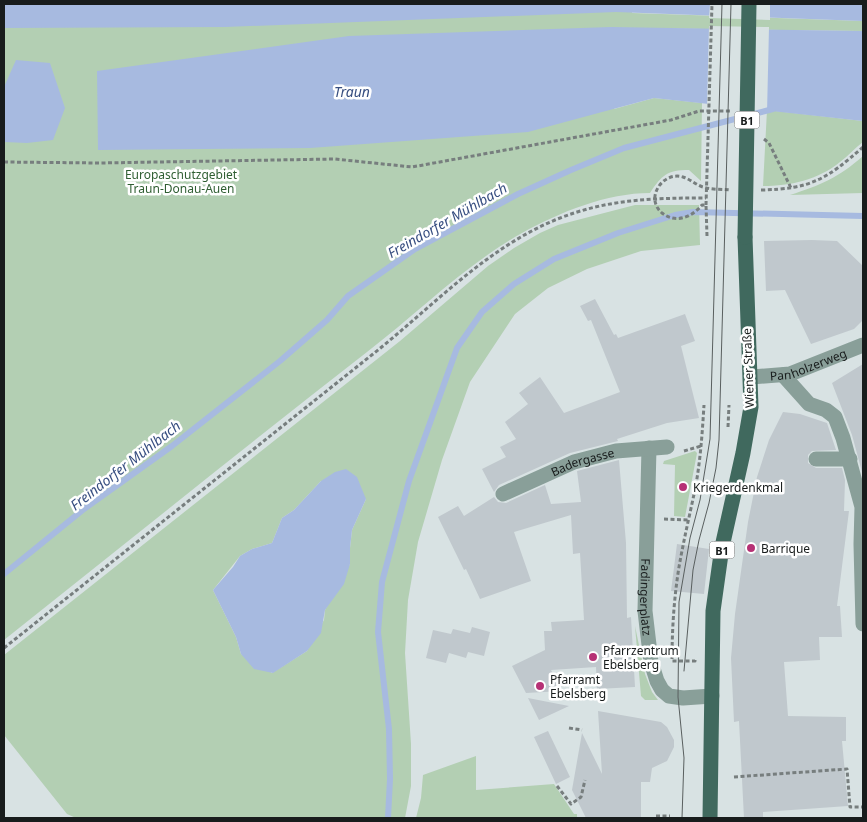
<svg xmlns="http://www.w3.org/2000/svg" width="867" height="822" font-family="'Noto Sans',sans-serif">
  <style>
    .green { fill: #b3cfb3; fill-rule: evenodd }
    .water { fill: #a7bae0 }
    .pier { fill: #d8e2e3 }
    .lines { fill: none; stroke-linecap: round; stroke-linejoin: round }
    .stream { stroke: #a7bae0; stroke-width: 6 }
    .building { fill: #c0c8cd }
    .path { stroke: #777e7e; stroke-width: 3; stroke-dasharray: 4 2.5; stroke-linecap: butt }
    .minor { stroke: #899f99; stroke-width: 15 }
    .major { stroke: #40695e; stroke-width: 15 }
    .tram { stroke: #595f5f; stroke-width: 1 }
    .path-bridge { stroke: #777e7e; stroke-width: 3; stroke-dasharray: 4 2.5; stroke-linecap: butt }
    .major-bridge { stroke: #40695e; stroke-width: 15 }
    .poi-dot { fill: #b63175; stroke: #fff; stroke-width: 2 }
    .labels { text-anchor: middle; dominant-baseline: central; stroke-width: 5; stroke-linejoin: round; paint-order: stroke }
    .shield { fill: #fff; stroke: #5d6060; stroke-width: 1 }
    .shield-label { font-size: 11px; font-weight: bold; fill: #181c1c }
    .park-label { font-size: 12px; fill: #2f5e32; stroke: #fff }
    .street-label { font-size: 12px; fill: #181c1c; stroke: #fff }
    .poi-label { font-size: 12px; fill: #181c1c; stroke: #fff; text-anchor: start }
    .water-label { font-size: 14px; font-style: italic; fill: #374e80; stroke: #fff }
  </style>
  <rect width="100%" height="100%" fill="#d8e2e3"/>
  <!-- green -->
  <path class="green" d="M4,4h630l-2,9 231,8v10l-234,-3 -15,81 40,-11 48,5 -1,78 -12,-11c-22,0 -27,5 -39,23 -43,0 -90,19 -128,40 -57,32 -103,79 -155,119 -122,95 -242,192 -363,288z
    M767,110l96,11v21c-8,6 -15,14 -23,20 -22,18 -50,24 -77,24z
    M863,156v37l-73,2c31,-10 48,-17 73,-39z
    M635,205h64l1,40 -59,6 -54,18 -39,19 -33,26 -45,68 -28,78 -24,82 -10,58 -3,53 6,91v42l-6,32h-329l-9,-4 -63,-79v-80l396,-314 88,-75 26,-18 26,-15 18,-8zM321,481l45,18 -14,31 -2,18v16l-25,46 -1,10 -17,31 -35,22 -31,-19 -5,-17 -23,-47 27,-34 12,-7 20,-6 10,-25 12,-8z
    M695,451l2,2 -12,64 -11,-1 1,-51 -12,-1 1,-3z
    M635,626l10,48 7,18 6,8h-13l-4,-4z
    M476,756v34l78,-6 20,30h3v4h-161l5,-20 2,-23z"/>
  <!-- water -->
  <path class="water" d="M4,4h859v17l-247,-9 -391,15 -221,1z
    M611,27l252,4v90l-209,-23 -126,34 -218,16 -212,2 -1,-79 252,-35z
    M16,60l34,3 15,45 -12,32 -26,3 -23,-1v-55z
    M346,469l11,8 9,22 -14,31 -2,18v16l-6,20 -19,26 -4,23 -14,18 -34,22 -19,-4 -13,-15 -5,-17 -23,-47 20,-23 7,-11 12,-7 20,-6 10,-25 12,-8 27,-29 14,-9z"/>
  <!-- pier -->
  <path class="pier" d="M710,4h60v16l-61,-2z
    M709,26l60,1 -2,86 -60,-7z"/>
  <g class="lines">
    <!-- stream -->
    <path class="stream" d="M4,574l80,-65 88,-63 108,-85 47,-41 21,-24 67,-47 103,-55 53,-24 53,-22 149,-39
      M388,818l2,-39 -1,-50 -11,-97 4,-50 27,-101 48,-133 25,-36 32,-28 40,-25 64,-26 57,-18 18,-3 170,4"/>
  </g>
  <!-- building -->
  <path class="building" d="M812,240l25,1 26,25v54l-9,9 -43,15 -26,-54 -19,1 -2,-50z
    M595,299l19,36 2,-1 2,4 67,-24 10,27 -14,5 18,72 -32,5 -50,16 1,2 -48,12 -71,32 -5,7 -12,-23 24,-12 -6,-10 16,-8 -11,-17 23,-18 -9,-11 21,-16 24,36 56,-21 -29,-72 -3,1 -8,-15z
    M863,364v108h-1l-10,-37 -20,-52z
    M783,412l17,2 27,9 9,27 -24,1 -4,4v8l8,5h26l3,12 -1,31h5l-12,95h3l2,31h-23l1,23 -36,2 4,54 58,1v24h-4l6,65 -85,6v6h-19l-5,-97 -5,1 -3,-64 4,-44 13,-92 9,-45 12,-37z
    M619,460l7,83 1,75 4,-1 4,70 -38,2 -1,-22 -45,3 11,21 -36,2 -14,-27 33,-16 -1,-19h8l-1,-9 33,-2 -4,-67 -7,1 -2,-39 -57,17 17,49 -51,18 -14,-30 -2,1 -26,-53 20,-11 6,10 30,-19 4,5 8,1 39,-18 6,19 30,-2 -4,-31z
    M677,544l32,5 -5,45 -33,-3z
    M472,627l18,5 -6,24 -16,-4 -2,6 -17,-5 -3,10 -20,-5 7,-28 18,4 2,-5 17,4z
    M528,698l41,8 -30,14z
    M598,711l63,11 6,5 7,13v7l-7,14 -15,7 -2,14h-9v36h-55l-14,-28 10,-57 20,41z
    M548,731l22,46 -14,7 -22,-47z"/>
  <g class="lines">
    <!-- path -->
    <path class="path" d="M764,139l5,4 22,45
      M4,162l95,1 236,-4 77,8 259,-47 28,-9h33
      M761,190c50,-1 66,-11 102,-43
      M707,236l-1,-31h-4c-10,12 -26,19 -40,8 -5,-4 -8,-11 -7,-17 2,-13 15,-23 28,-19 7,2 13,8 20,10 9,3 19,2 27,3
      M728,427l1,-22
      M684,451l17,-5
      M664,519l24,1
      M4,648c123,-98 246,-196 369,-294 58,-46 112,-105 182,-134 51,-21 97,-22 151,-22
      M695,660v1h-23c0,-32 2,-63 7,-94 4,-23 9,-45 14,-68 7,-31 9,-62 11,-94
      M569,728l13,2
      M734,777l113,-8 3,38h13
      M557,786l14,18 10,-7 4,-17
      M656,816h14"/>
    <!-- minor -->
    <g class="minor">
      <path d="M783,375l26,29 17,6 9,7 8,21 19,69 -1,37 2,80"/>
      <path id="s1" d="M751,377l39,-3 73,-29"/>
      <path id="s2" d="M649,448l-4,163 6,51 6,19 5,9 7,6 14,2 29,-2"/>
      <path d="M816,459h34"/>
      <path id="s3" d="M503,494l71,-32 42,-11 51,-4"/>
    </g>
    <!-- major -->
    <path class="major" d="M710,818l3,-207 9,-64 21,-94 8,-46 -6,-170"/>
    <!-- tram -->
    <path class="tram" d="M684,671l9,-101 6,-30 10,-37 7,-35 3,-28 12,-436
      M682,818l2,-60 -6,-61 1,-95 11,-64 10,-38 10,-61 12,-435"/>
    <!-- path-bridge -->
    <path class="path-bridge" d="M706,205l6,-201"/>
    <!-- major-bridge -->
    <path class="major-bridge" d="M745,237l4,-233"/>
  </g>
  <!-- markers -->
  <g class="poi-dot">
    <circle cx="683" cy="487" r="5"/>
    <circle cx="751" cy="548" r="5"/>
    <circle cx="593" cy="657" r="5"/>
    <circle cx="540" cy="686" r="5"/>
  </g>
  <g class="labels">
    <!-- shield labels -->
    <g class="shield">
      <rect x="734.5" y="111.5" width="25" height="17" rx="4"/>
      <rect x="709.5" y="541.5" width="25" height="17" rx="4"/>
    </g>
    <g class="shield-label">
      <text x="747" y="120">B1</text>
      <text x="722" y="550">B1</text>
    </g>
    <!-- park labels -->
    <g class="park-label">
      <text x="181" y="174">Europaschutzgebiet<tspan x="181" dy="14">Traun-Donau-Auen</tspan></text>
    </g>
    <!-- street labels -->
    <g class="street-label">
      <text stroke="none"><textPath href="#s1" startOffset="59">Panholzerweg</textPath></text>
      <text transform="translate(748 368) rotate(-92)">Wiener Straße</text>
      <text stroke="none"><textPath href="#s3" startOffset="86">Badergasse</textPath></text>
      <text stroke="none"><textPath href="#s2" startOffset="149">Fadingerplatz</textPath></text>
    </g>
    <!-- poi labels -->
    <g class="poi-label">
      <text x="693" y="487">Kriegerdenkmal</text>
      <text x="761" y="548">Barrique</text>
      <text x="603" y="650">Pfarrzentrum<tspan x="603" dy="14">Ebelsberg</tspan></text>
      <text x="550" y="679">Pfarramt<tspan x="550" dy="14">Ebelsberg</tspan></text>
    </g>
    <!-- water labels -->
    <g class="water-label">
      <text x="352" y="91">Traun</text>
      <text transform="translate(447 220) rotate(-30)">Freindorfer Mühlbach</text>
      <text transform="translate(125 465) rotate(-38)">Freindorfer Mühlbach</text>
    </g>
  </g>
  <!-- border -->
  <rect width="867" height="822" fill="none" stroke="#181c1c" stroke-width="10"/>
</svg>
